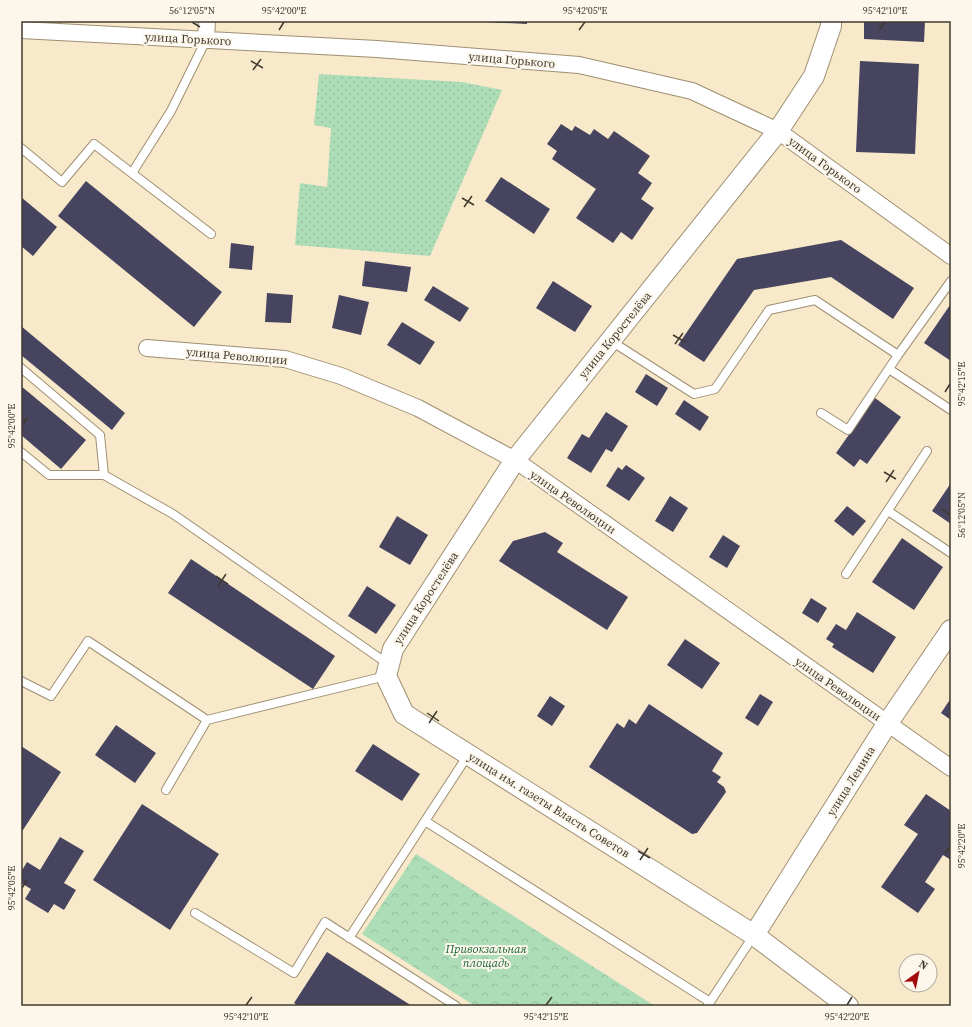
<svg xmlns="http://www.w3.org/2000/svg" width="972" height="1027" font-family="'Source Serif 4',serif">
  <style>
    .grass { fill: url(#grass-dots) }
    .park { fill: url(#park-crowns) }
    .building { fill: #47445f }
    .lines { fill: none; stroke-linecap: round; stroke-linejoin: round }
    .service-casing { stroke: #9e8f72; stroke-width: 10 }
    .minor-casing { stroke: #9e8f72; stroke-width: 18 }
    .tertiary-casing { stroke: #9e8f72; stroke-width: 22 }
    .service { stroke: #fff; stroke-width: 8 }
    .minor { stroke: #fff; stroke-width: 16 }
    .tertiary { stroke: #fff; stroke-width: 20 }
    .ticks { fill: none; stroke: #403a2e; stroke-width: 1.5 }
    .labels { text-anchor: middle; dominant-baseline: central; stroke-width: 4; stroke-linejoin: round; paint-order: stroke }
    .street-label { font-size: 12px; fill: #403a2e; stroke: #fdf7eb }
    .park-label { font-size: 12px; font-style: italic; fill: #186736; stroke: #fdf7eb }
    .neatline { fill: none; stroke: #403a2e; stroke-width: 1.5 }
    .ticks-label { font-size: 10px; text-anchor: middle; fill: #403a2e }
  </style>
  <defs>
    <pattern id="grass-dots" width="8" height="8" patternUnits="userSpaceOnUse"><rect width="8" height="8" fill="#adddb7"/><path d="M2 2h.1M6 6h.1" fill="none" stroke="#96be9e" stroke-width="1.8" stroke-linecap="round"/></pattern>
    <pattern id="park-crowns" width="20" height="18" patternUnits="userSpaceOnUse"><rect width="20" height="18" fill="#adddb7"/><path d="M2 6a3 3 0 1 1 6 0M12 15a3 3 0 1 1 6 0" fill="none" stroke="#96be9e"/></pattern>
  </defs>
  <rect width="100%" height="100%" fill="#f8e9ca"/>
  <!-- grass -->
  <path class="grass" d="M319,74l143,8 40,8 -72,166 -135,-11 5,-62 27,4 4,-59 -17,-3z"/>
  <!-- park -->
  <path class="park" d="M416,854l239,152h-180l-113,-72z"/>
  <!-- building -->
  <path class="building" d="M485,21h42v3l-42,-2z
    M864,21h61l-1,21 -60,-3z
    M860,61l59,3 -4,90 -59,-2z
    M561,124l11,7 3,-5 15,9 4,-6 14,10 6,-8 36,25 -12,17 14,10 -11,16 13,9 -22,32 -11,-8 -8,11 -37,-25 20,-29 -44,-30 5,-8 -10,-7z
    M501,177l49,32 -16,25 -49,-33z
    M86,181l136,111 -28,35 -136,-111z
    M21,197l36,30 -24,29 -12,-10z
    M841,240l73,48 -21,31 -62,-42 -77,13 -50,72 -26,-17 59,-86z
    M231,243l23,3 -2,24 -23,-2z
    M365,261l46,6 -4,25 -45,-6z
    M553,281l39,25 -17,26 -39,-24z
    M433,286l36,22 -9,14 -36,-22z
    M267,293l26,2 -2,28 -26,-1z
    M339,295l30,7 -8,33 -29,-7z
    M950,305l1,1v55l-27,-18z
    M402,322l33,20 -15,23 -33,-20z
    M21,326l104,87 -13,17 -91,-75z
    M646,374l22,14 -11,18 -22,-14z
    M21,386l65,54 -25,29 -40,-34z
    M875,398l26,19 -34,47 -7,-5 -6,8 -18,-14z
    M684,400l25,17 -9,14 -25,-17z
    M606,412l22,14 -16,26 -6,-3 -15,24 -24,-15 15,-24 7,4z
    M626,465l19,13 -16,23 -23,-15 12,-19 4,3z
    M951,483v41l-19,-13z
    M670,496l18,12 -15,24 -18,-11z
    M847,506l19,15 -13,15 -19,-15z
    M397,516l31,19 -18,30 -31,-18z
    M545,532l18,11 -6,9 71,45 -21,33 -108,-69 14,-20z
    M723,535l17,11 -13,22 -18,-11z
    M902,538l41,29 -29,43 -42,-28z
    M191,559l144,97 -22,33 -145,-96z
    M367,586l29,19 -20,29 -28,-18z
    M811,598l16,10 -9,15 -16,-10z
    M857,612l39,25 -23,36 -41,-26 2,-3 -8,-5 10,-15 10,6z
    M685,639l35,24 -18,26 -35,-24z
    M760,694l13,8 -15,24 -13,-8z
    M550,696l15,10 -13,20 -15,-10z
    M951,698v22l-10,-7z
    M649,704l74,49 -11,18 9,6 -4,5 7,5 2,5 -29,41 -5,1 -103,-67 28,-44 7,5 5,-9 7,5z
    M116,725l40,28 -21,30 -40,-28z
    M373,744l47,30 -18,27 -47,-30z
    M21,746l40,26 -40,61z
    M926,794l25,17v49l-8,-5 -18,27 10,7 -17,24 -37,-26 37,-53 -14,-9z
    M142,804l77,50 -49,76 -77,-50z
    M60,837l24,14 -20,32 12,7 -12,20 -10,-6 -6,9 -23,-14 6,-10 -10,-6v-11l6,-10 13,8z
    M327,952l85,54h-113l-5,-3z"/>
  <g class="lines">
    <!-- service casing -->
    <g class="service-casing">
      <path id="service" d="M21,148l41,34 32,-38 117,90
        M132,173l39,-62 35,-71
        M611,341l83,53 21,-5 54,-79 46,-10 83,55 53,-74
        M21,368l79,67 4,40
        M889,369l62,41
        M821,413l27,17 50,-75
        M21,452l28,23h55l69,39 215,150
        M888,511l63,42
        M846,574l81,-123
        M21,681l30,15 37,-55 119,79
        M166,790l41,-70 179,-44
        M425,821l43,-66
        M195,913l99,60 31,-51 131,84
        M349,938l76,-117 285,181
        M708,1005l46,-70"/>
    </g>
    <!-- minor casing -->
    <g class="minor-casing">
      <path id="minor" d="M21,30l356,19 202,16 113,26 86,40 173,125
        M206,40l1,-19
        M147,348l138,11 56,17 77,32 97,52 436,308"/>
    </g>
    <!-- tertiary casing -->
    <g class="tertiary-casing">
      <path id="tertiary" d="M831,21v5l-17,50 -36,55 -263,329 -122,189 -7,27 18,38 350,221 94,71
        M754,935l133,-211 64,-94"/>
    </g>
    <!-- service -->
    <use href="#service" class="service"/>
    <!-- minor -->
    <use href="#minor" class="minor"/>
    <!-- tertiary -->
    <use href="#tertiary" class="tertiary"/>
  </g>
  <!-- ticks -->
  <path class="ticks" d="M192,22l8,5M279,30l5,-8M579,30l6,-8M879,30l6,-8M251,61l12,7M253,70l8,-11M462,198l12,7M464,207l8,-11M673,335l12,7M675,344l8,-11M945,392l5,-8M22,426l5,-8M884,472l12,7M886,482l8,-12M942,509l8,6M216,576l12,8M218,586l8,-12M427,713l12,8M429,723l8,-12M638,851l12,7M945,854l5,-8M640,860l8,-12M22,888l5,-8M246,1005l6,-8M546,1005l6,-8M847,1005l5,-8"/>
  <g class="labels">
    <!-- street labels -->
    <g class="street-label">
      <text transform="translate(188 39) rotate(3)">улица Горького</text>
      <text transform="translate(512 60) rotate(5)">улица Горького</text>
      <text transform="translate(825 165) rotate(36)">улица Горького</text>
      <text transform="translate(615 335) rotate(-51)">улица Коростелёва</text>
      <text transform="translate(237 356) rotate(5)">улица Революции</text>
      <text transform="translate(573 502) rotate(35)">улица Революции</text>
      <text transform="translate(426 598) rotate(-57)">улица Коростелёва</text>
      <text transform="translate(838 689) rotate(35)">улица Революции</text>
      <text transform="translate(851 781) rotate(-58)">улица Ленина</text>
      <text transform="translate(549 805) rotate(32)">улица им. газеты Власть Советов</text>
    </g>
    <!-- park labels -->
    <g class="park-label">
      <text x="486" y="949">Привокзальная<tspan x="486" dy="14">площадь</tspan></text>
    </g>
  </g>
  <!-- border -->
  <rect width="972" height="1027" fill="none" stroke="#fdf7eb" stroke-width="44"/>
  <!-- north arrow -->
  <g transform="translate(918 973) rotate(33)"><circle r="19" fill="#fdf7eb" stroke="#b1ab9f"/>
  <path d="M0-3L7 15L0 10L-7 15Z" fill="#a2090b"/>
  <text y="-6" font-size="11" font-weight="bold" text-anchor="middle" fill="#403a2e">N</text>
  </g>
  <rect x="22" y="22" width="928" height="983" class="neatline"/>
  <g class="ticks-label">
    <text x="192" y="14">56°12'05"N</text>
    <text x="284" y="14">95°42'00"E</text>
    <text x="585" y="14">95°42'05"E</text>
    <text x="885" y="14">95°42'10"E</text>
    <text transform="translate(961 384) rotate(-90)" y="4">95°42'15"E</text>
    <text transform="translate(11 426) rotate(-90)" y="4">95°42'00"E</text>
    <text transform="translate(961 515) rotate(-90)" y="4">56°12'05"N</text>
    <text transform="translate(961 846) rotate(-90)" y="4">95°42'20"E</text>
    <text transform="translate(11 888) rotate(-90)" y="4">95°42'05"E</text>
    <text x="246" y="1020">95°42'10"E</text>
    <text x="546" y="1020">95°42'15"E</text>
    <text x="847" y="1020">95°42'20"E</text>
  </g>
</svg>
